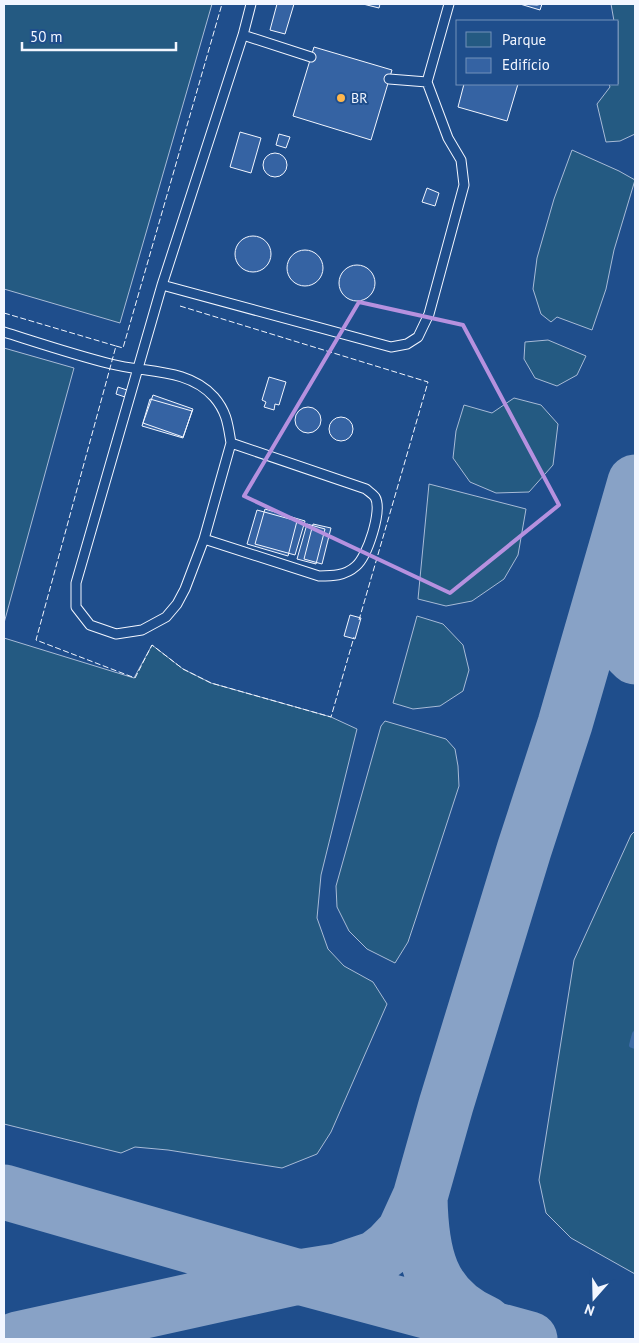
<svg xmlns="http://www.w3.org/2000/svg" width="639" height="1343" font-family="'PT Sans',sans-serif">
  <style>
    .green { fill: #245a82; stroke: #a8bbd7 }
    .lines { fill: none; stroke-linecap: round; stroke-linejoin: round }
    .stream { stroke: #3b69a3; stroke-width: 6 }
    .taxiway { stroke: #88a2c6; stroke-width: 55 }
    .building { fill: #3563a3; stroke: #f2f6ff }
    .service-casing { stroke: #f2f6ff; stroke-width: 11 }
    .service { stroke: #1f4e8c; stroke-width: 9 }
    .fence { stroke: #f2f6ff; stroke-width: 1; stroke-dasharray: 6 2.5; stroke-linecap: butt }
    .marked { fill: none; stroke: #b691df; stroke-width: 4; stroke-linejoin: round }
    .poi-dot { fill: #ffb74d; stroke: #1f4e8c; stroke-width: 2 }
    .labels { text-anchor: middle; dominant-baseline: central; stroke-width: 4; stroke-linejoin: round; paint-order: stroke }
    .poi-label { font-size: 14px; fill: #f2f6ff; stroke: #1f4e8c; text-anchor: start }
  </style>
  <rect width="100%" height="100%" fill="#1f4e8c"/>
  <!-- green -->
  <path class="green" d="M4,4h208l-92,319 -116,-34z
    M611,4h24v130l-15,7 -14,1 -9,-38 13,-17 -1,-3h9v-63h-4z
    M572,150l47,21 16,9 -21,70 -8,39 -14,41 -35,-13 -6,5 -10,-8 -8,-25 4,-31 17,-59z
    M548,340l38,16 -9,19 -20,11 -22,-8 -11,-19 1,-17z
    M4,348l70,20 -70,255z
    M514,398l27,7 17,19 -5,41 -24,27 -33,1 -26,-11 -17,-24 3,-27 8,-26 28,8z
    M429,484l97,25 -8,46 -14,24 -32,22 -26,5 -28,-7z
    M417,616l26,8 20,21 6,25 -6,21 -23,15 -27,3 -20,-6z
    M4,638l130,40 18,-33 31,24 28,14 120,34 26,12 -36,146 -4,43 11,31 16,17 29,16 14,22 -56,128 -14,22 -35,14 -114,-18 -33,-3 -14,6 -117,-29z
    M385,721l61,18 9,10 3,17 1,20 -43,132 -8,24 -13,21 -28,-14 -18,-18 -12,-24 -1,-21 45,-160z
    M635,831v443l-64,-36 -25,-25 -7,-33 35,-220 57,-125z"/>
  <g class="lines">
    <!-- stream -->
    <path class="stream" d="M635,1034l-3,11 3,1"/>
    <!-- taxiway -->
    <path class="taxiway" d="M608,575c0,32 2,59 27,82
      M4,1192l295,85 231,62
      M420,1197c1,55 9,102 65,126
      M17,1339l282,-62 38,-6 39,-13 14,-11 14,-15 16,-35 26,-92 78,-255 41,-126 70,-242"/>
  </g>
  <!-- building -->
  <path class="building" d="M277,4h17l-9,30 -15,-4z
    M363,4h17l-1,4z
    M520,4l17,1 5,-1 -2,6z
    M314,47l78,23 -21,70 -78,-24z
    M464,84h54l-11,37 -49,-14z
    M240,132l21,6 -10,35 -21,-6z
    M279,134l11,3 -4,11 -10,-3z
    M263 165a12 12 0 1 1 24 0a12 12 0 1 1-24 0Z
    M427,188l12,5 -4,13 -13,-4z
    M235 254a18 18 0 1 1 36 0a18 18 0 1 1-36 0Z
    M287 268a18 18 0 1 1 36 0a18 18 0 1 1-36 0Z
    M339 283a18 18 0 1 1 36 0a18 18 0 1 1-36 0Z
    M269,377l17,5 -7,23 -4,-1 -1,6 -10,-3 2,-5 -4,-2z
    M118,387l9,3 -2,7 -9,-3z
    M153,395l40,14 -10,28 -40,-14z
    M150,399l42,12 -9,27 -41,-12z
    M295 420a13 13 0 1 1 26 0a13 13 0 1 1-26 0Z
    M329 429a12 12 0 1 1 24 0a12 12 0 1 1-24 0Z
    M265,509l40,12 -10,34 -40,-11z
    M257,510l40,11 -9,35 -41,-12z
    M307,524l18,5 -9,35 -19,-5z
    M313,524l18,4 -9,36 -18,-5z
    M350,615l11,3 -6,21 -11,-3z"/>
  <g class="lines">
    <!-- service casing -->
    <g class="service-casing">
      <path id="service" d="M251,4l-8,31 68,22
        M389,79l38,3
        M162,285l229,62 16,-3 11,-7 11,-23 35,-129 -3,-25 -13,-22 -21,-56 22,-78
        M4,332c35,11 71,23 107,32 35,9 77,4 103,33 13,15 14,28 17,46
        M204,539l115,37c13,0 26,0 37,-10 11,-9 27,-56 19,-69 -2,-3 -7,-6 -9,-8l-135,-46 -27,96 -19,50 -8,15 -11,13 -24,13 -26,4 -26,-9 -14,-18v-24l86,-298 81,-250"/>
    </g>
    <!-- service -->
    <use href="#service" class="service"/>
    <!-- fence -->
    <path class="fence" d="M180,306l248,76 -69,238
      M4,313l112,33 -80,294 99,38 17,-33 31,24 28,14 120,34 23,-80
      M116,346l7,2 99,-344"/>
  </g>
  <!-- marked area -->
  <path class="marked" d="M359,302l104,23 96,180 -109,88 -206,-97z"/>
  <!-- markers -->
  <circle class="poi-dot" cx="341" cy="98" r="5"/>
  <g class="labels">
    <!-- poi labels -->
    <g class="poi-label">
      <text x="351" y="98">BR</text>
    </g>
  </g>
  <!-- border -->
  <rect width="639" height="1343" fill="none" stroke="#f2f6ff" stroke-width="10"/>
  <!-- legend -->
  <rect x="456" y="20" width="162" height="65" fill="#1f4e8c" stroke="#7391ba"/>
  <rect x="466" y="32" width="25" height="15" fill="#245a82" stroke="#7391ba"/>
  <text x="502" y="45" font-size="15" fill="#f2f6ff">Parque</text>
  <rect x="466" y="58" width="25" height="15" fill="#3563a3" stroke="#7391ba"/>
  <text x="502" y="70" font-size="15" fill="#f2f6ff">Edifício</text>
  <!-- north arrow -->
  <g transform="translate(594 1298) rotate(200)" stroke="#1f4e8c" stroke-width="4" paint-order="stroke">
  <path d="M0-4L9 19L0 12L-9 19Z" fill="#f2f6ff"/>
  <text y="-8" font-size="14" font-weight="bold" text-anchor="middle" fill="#f2f6ff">N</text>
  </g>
  <!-- scale -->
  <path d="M22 42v8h154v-8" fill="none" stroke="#f2f6ff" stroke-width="2.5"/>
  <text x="30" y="42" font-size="15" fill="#f2f6ff" stroke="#1f4e8c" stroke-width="4" paint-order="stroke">50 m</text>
</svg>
